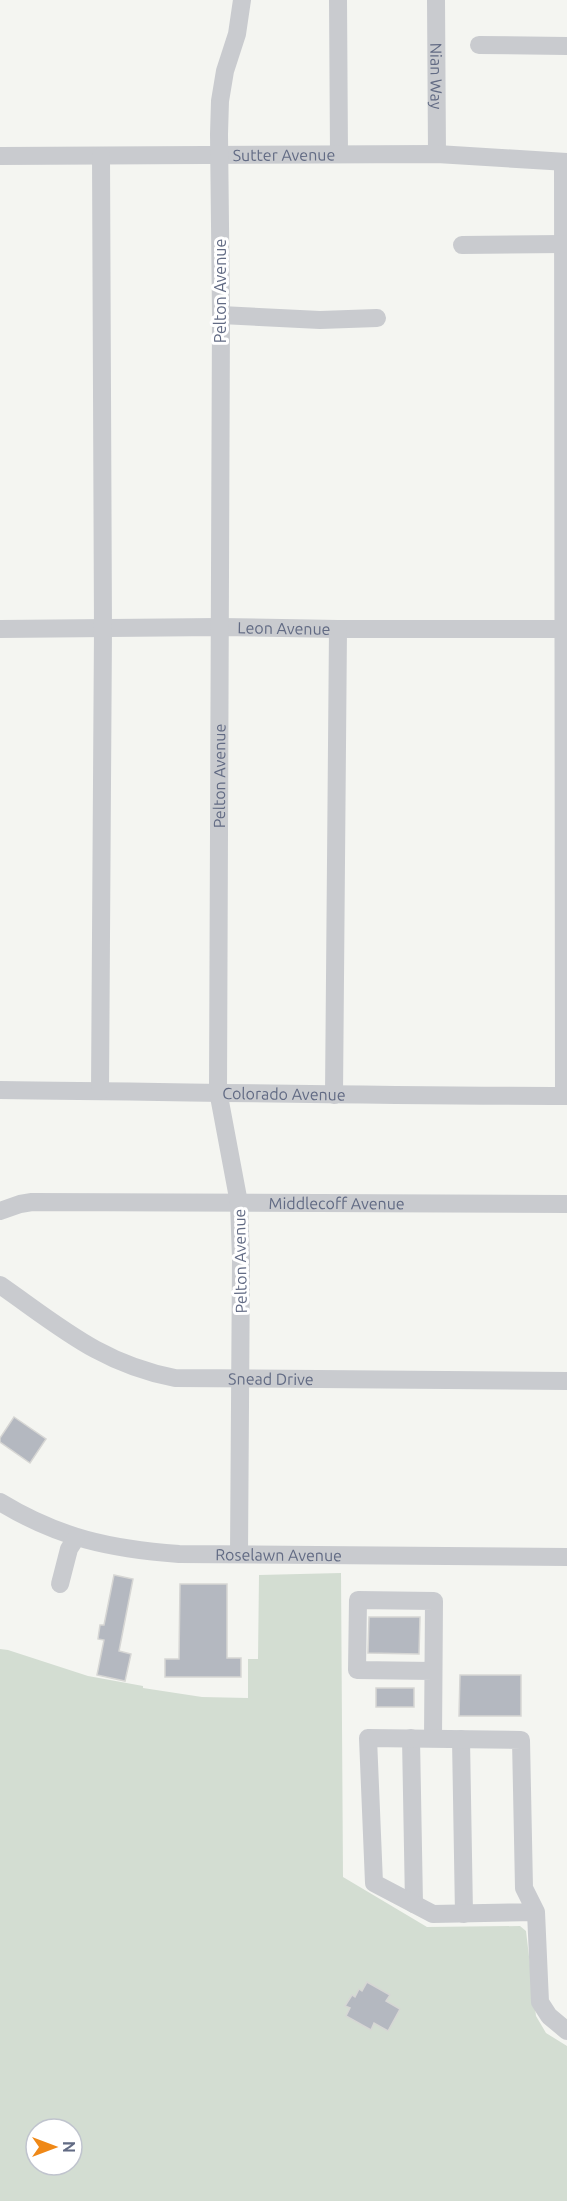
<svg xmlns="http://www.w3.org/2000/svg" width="567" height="2201" font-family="Ubuntu,sans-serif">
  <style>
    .green { fill: #d3ddd2; fill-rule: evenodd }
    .building { fill: #b4b8c0; stroke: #d6d6d4; stroke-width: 1.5 }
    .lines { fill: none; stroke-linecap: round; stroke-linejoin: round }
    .minor { stroke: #c9cbcf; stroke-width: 18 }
    .labels { text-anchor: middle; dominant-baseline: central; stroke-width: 6; stroke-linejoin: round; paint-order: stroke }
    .street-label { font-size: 16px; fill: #626b84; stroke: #fff }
  </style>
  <rect width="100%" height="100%" fill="#f4f5f1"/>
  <!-- green -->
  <path class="green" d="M341,1573l2,304 84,50 93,-1 6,5 10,85 10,17 21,13v155h-567v-552l8,1 80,26 55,10v2l59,9 46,1v-39h10l1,-84zM36,2129h36v36h-36z"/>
  <!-- building -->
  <path class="building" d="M14,1417l32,22 -16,24 -30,-21v-4z
    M114,1575l19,4 -14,72 12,3 -6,27 -28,-6 7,-35 -6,-1 2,-14h4z
    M180,1584h47v74h14v19h-76v-18h14z
    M369,1617h51l-1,37 -51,-1z
    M460,1675h61v41h-62z
    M376,1688h38v19h-38z
    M367,1982l23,13 -4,6 14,8 -12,22 -14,-8 -3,7 -25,-14 4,-8 -5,-2 7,-11 3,2 4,-8 3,2z"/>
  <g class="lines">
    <!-- minor -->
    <g class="minor">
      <path d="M338,0l1,154"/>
      <path id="s1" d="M436,0l1,154"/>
      <path d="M479,45l88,1"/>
      <path id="s2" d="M0,156l437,-2 130,8"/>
      <path d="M563,162l1,934"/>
      <path d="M462,245l101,-1"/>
      <path d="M221,315l99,5 57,-2"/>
      <path id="s3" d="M0,629l219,-2 119,2h229"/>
      <path id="s4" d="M0,1090c189,2 378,6 567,6"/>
      <path d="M100,1091l3,-462 -2,-473"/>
      <path d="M334,1095l4,-466"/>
      <path id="s5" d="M0,1211l20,-7 12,-2 535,2"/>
      <path id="s6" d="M0,1285c59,41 101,79 175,93l392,3"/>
      <path id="s7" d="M0,1502c59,36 111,47 179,52l388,3"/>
      <path id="s8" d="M239,1554l2,-296 -2,-55 -21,-112 3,-776 -2,-181 1,-33 5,-30 12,-37 5,-34"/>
      <path d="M60,1584l9,-35 7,-11"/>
      <path d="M433,1671l-76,-1 1,-70 76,1 -1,137"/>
      <path d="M411,1738l3,166"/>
      <path d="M461,1739l3,175"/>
      <path d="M536,1912l-103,2 -59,-31 -6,-145 153,2 3,148 12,24 4,90 9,14 18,15"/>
    </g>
  </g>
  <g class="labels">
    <!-- street labels -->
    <g class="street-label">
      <text stroke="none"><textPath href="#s1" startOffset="76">Nian Way</textPath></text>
      <text stroke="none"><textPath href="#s2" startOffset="284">Sutter Avenue</textPath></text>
      <text transform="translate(220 291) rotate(-90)">Pelton Avenue</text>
      <text stroke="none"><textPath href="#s3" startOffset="284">Leon Avenue</textPath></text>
      <text stroke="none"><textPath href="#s8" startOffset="780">Pelton Avenue</textPath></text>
      <text stroke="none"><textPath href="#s4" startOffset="284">Colorado Avenue</textPath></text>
      <text stroke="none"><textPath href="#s5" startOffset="338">Middlecoff Avenue</textPath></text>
      <text transform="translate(240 1261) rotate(-91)">Pelton Avenue</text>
      <text stroke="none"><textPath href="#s6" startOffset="296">Snead Drive</textPath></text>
      <text stroke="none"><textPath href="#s7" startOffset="288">Roselawn Avenue</textPath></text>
    </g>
  </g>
  <!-- north arrow -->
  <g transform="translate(54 2147) rotate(90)"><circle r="28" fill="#ffffff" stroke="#c0c4ce" stroke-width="1.5"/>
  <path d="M0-4.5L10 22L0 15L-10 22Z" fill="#ef8817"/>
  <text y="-9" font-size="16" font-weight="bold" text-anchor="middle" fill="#626b84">N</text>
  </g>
</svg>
